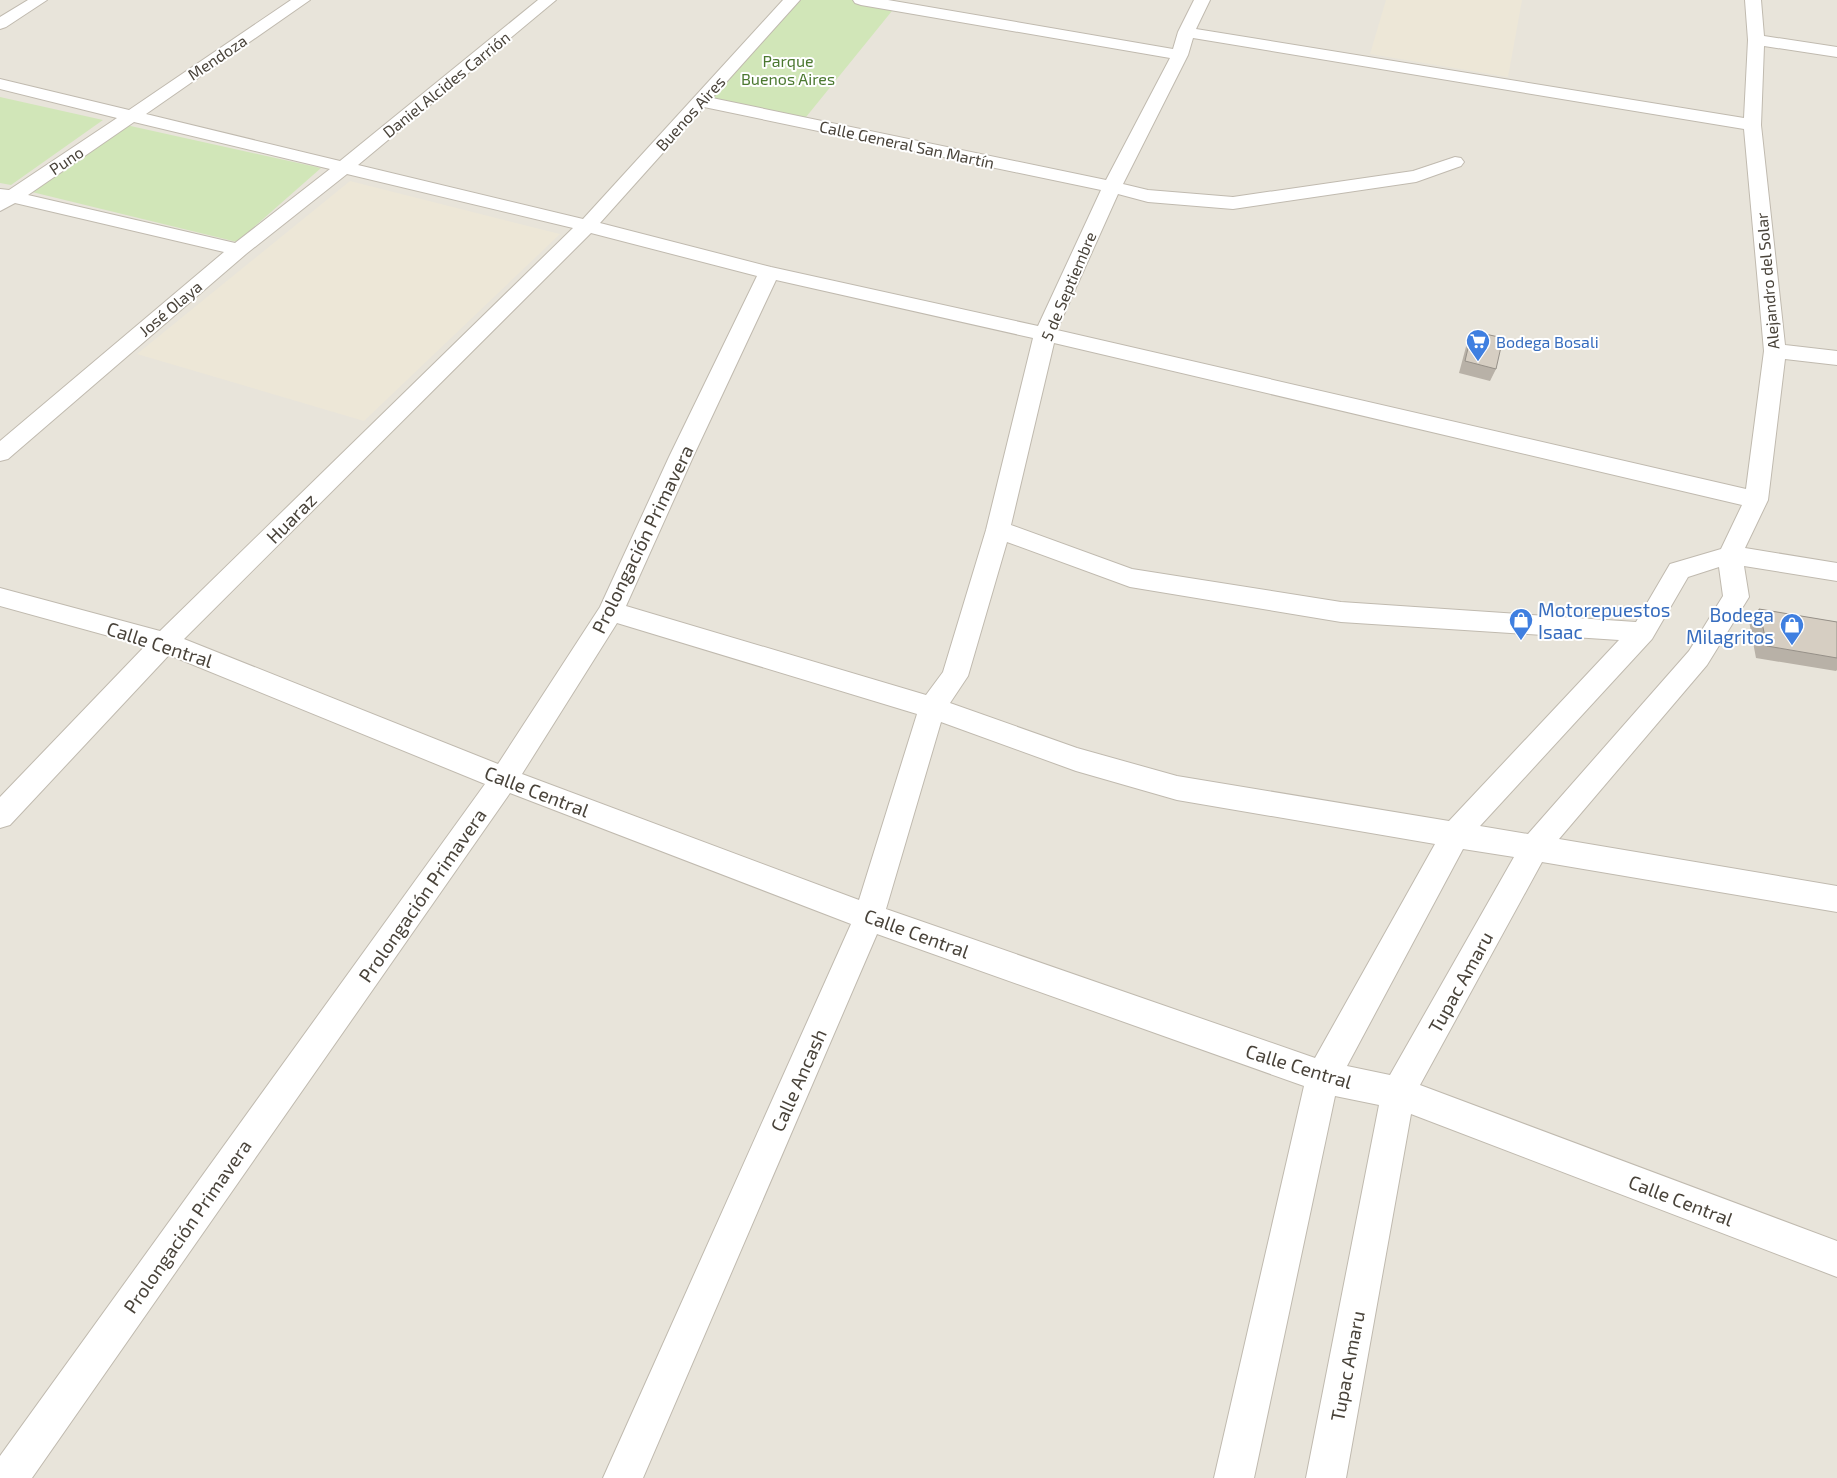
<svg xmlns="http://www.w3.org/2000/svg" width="1837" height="1478" font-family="'Exo 2',sans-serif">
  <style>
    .residential { fill: #e8e4da }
    .education { fill: #ede7d7 }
    .green { fill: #d1e6b8 }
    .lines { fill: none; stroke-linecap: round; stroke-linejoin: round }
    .minor-casing { stroke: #c0baaf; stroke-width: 2 }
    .minor { fill: #fff; fill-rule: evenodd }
    .wall { fill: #b8b1a7 }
    .building { fill: #d6cec2; stroke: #969088 }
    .labels { text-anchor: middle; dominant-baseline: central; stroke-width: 4; stroke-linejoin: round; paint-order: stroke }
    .far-street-label { font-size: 16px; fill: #49433a; stroke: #fff }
    .far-park-label { font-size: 16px; fill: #4b7830; stroke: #fff }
    .far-shop-label { font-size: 16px; fill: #366cbe; stroke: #fff; text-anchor: start }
    .street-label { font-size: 19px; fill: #49433a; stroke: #fff }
    .shop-label { font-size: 19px; fill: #366cbe; stroke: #fff; text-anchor: start }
  </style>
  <rect width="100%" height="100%" fill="#f5f2ec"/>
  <!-- residential -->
  <path class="residential" d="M0,0h1837v1478h-1837z"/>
  <!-- education -->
  <path class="education" d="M1386,0h136l-14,77 -138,-23z
    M350,181l210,53 -196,187 -227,-67z"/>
  <!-- green -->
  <path class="green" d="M792,0h69l35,6 -94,116 -101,-21z
    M0,97l103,23 -92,65 -11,-2z
    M126,125l195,43 -84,74 -205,-50z"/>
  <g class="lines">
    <!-- minor casing -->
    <g class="minor-casing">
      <path id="minor" d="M28,0h19l-41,27 -6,2v-12z
        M291,0h19l-164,114 194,47 198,-161h18l-198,165 225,54 200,-219h17l-88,98 394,82 64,-122 -309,-53 -6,-2 -2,-3h35l285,49 5,-17 16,-32h16l-14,29 548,89 4,-78 -3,-40h16l3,36 73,11v10l-73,-11 -3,79 24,220 52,6v14l-52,-6 -17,141 -23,48 92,15v18l-93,-15 5,31 -42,68 -148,174 278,47v26l-295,-50 -122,223 417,156v36l-426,-163 -65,364h-40l73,-373 -44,-9 -81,382h-40l90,-392 -427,-152 -234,544h-40l248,-554 -341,-131 -478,685h-32v-22l485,-672 -316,-129 -159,170 -10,3v-31l145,-151 -145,-40v-18l160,43 413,-403 -226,-54 -101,80 -238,205 -8,2v-20l224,-189 -209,-49 -15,8v-22l9,1 108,-72 -117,-29v-10l129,31zM1193,38l551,91 20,222 -18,138 -689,-159 61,-136 30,8 85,7 183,-27 45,-16 3,-4 -3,-4 -6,-1 -42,14 -180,26 -85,-7 -25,-6 65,-129zM704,107l397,83 -63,136 -267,-59 -171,-44zM134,122l196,47 -95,74 -207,-48zM591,233l166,43 -88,181 -69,150 -102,157 -314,-125zM776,280l257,58 -47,192 -43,142 -17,23 -300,-89 67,-149zM1054,343l688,162 -21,44 -51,15 -34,58 -295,-20 -209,-33 -121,-44zM1007,542l123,45 211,35 278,18 -170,181 -272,-45 -100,-28 -127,-45 18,-27zM1719,567l4,29 -34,55 -161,183 -48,-8 172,-187 36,-62zM617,623l300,91 -58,186 -337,-126zM941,722l135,49 101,29 258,44 -120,214 -429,-149zM1463,849l51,8 -124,218 -43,-9z"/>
    </g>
    <!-- minor -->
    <use href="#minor" class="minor"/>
  </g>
  <!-- wall -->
  <path class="wall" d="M1472,331l24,38 -6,12 -31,-8 8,-30z
    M1759,609l78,13v48l-1,1 -80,-13 -7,-37z"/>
  <!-- building -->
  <path class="building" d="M1472,331l31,7 -7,31 -31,-8z
    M1759,609l78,13v36l-70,-12z"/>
  <!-- icons -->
  <defs>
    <g id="supermarket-pin" transform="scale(1.25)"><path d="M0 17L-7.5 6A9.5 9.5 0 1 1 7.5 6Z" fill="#3f7fe0" stroke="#fff"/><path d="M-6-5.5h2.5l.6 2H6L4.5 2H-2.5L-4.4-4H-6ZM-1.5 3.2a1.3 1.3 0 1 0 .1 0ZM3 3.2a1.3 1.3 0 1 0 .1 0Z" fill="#fff"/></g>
    <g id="shop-pin" transform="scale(1.25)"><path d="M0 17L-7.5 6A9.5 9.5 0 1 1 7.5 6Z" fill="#3f7fe0" stroke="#fff"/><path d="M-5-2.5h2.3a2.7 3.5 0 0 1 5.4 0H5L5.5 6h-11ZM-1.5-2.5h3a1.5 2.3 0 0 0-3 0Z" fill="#fff"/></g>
  </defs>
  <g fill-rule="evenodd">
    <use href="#supermarket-pin" x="1478" y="341"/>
    <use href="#shop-pin" x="1521" y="620"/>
    <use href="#shop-pin" x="1792" y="625"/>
  </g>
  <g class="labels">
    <!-- far-street labels -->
    <g class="far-street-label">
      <text transform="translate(217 57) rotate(-34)">Mendoza</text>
      <text transform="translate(446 84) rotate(-39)">Daniel Alcides Carrión</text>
      <text transform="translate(690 113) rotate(-48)">Buenos Aires</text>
      <text transform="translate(907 144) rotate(12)">Calle General San Martín</text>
      <text transform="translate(66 160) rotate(-34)">Puno</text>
      <text transform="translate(1767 281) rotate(-95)">Alejandro del Solar</text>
      <text transform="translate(1068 286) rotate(-67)">5 de Septiembre</text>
      <text transform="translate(170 308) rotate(-40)">José Olaya</text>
    </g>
    <!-- far-park labels -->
    <g class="far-park-label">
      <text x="788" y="60">Parque<tspan x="788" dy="18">Buenos Aires</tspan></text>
    </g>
    <!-- far-shop labels -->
    <g class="far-shop-label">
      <text x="1496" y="341">Bodega Bosali</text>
    </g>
    <!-- street labels -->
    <g class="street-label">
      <text transform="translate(291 518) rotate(-45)">Huaraz</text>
      <text transform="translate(642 539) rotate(-64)">Prolongación Primavera</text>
      <text transform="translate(160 644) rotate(18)">Calle Central</text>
      <text transform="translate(537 791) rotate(21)">Calle Central</text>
      <text transform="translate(422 895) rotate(-55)">Prolongación Primavera</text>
      <text transform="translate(917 933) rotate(20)">Calle Central</text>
      <text transform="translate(1460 982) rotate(-61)">Tupac Amaru</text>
      <text transform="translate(1299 1066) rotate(17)">Calle Central</text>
      <text transform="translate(798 1080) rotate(-66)">Calle Ancash</text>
      <text transform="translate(1681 1200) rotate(21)">Calle Central</text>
      <text transform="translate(187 1226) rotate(-55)">Prolongación Primavera</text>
      <text transform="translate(1347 1366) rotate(-79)">Tupac Amaru</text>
    </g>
    <!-- shop labels -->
    <g class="shop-label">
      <text x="1538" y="609">Motorepuestos<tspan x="1538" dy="22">Isaac</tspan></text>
      <text x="1774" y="614" text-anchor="end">Bodega<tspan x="1774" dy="22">Milagritos</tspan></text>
    </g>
  </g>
</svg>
